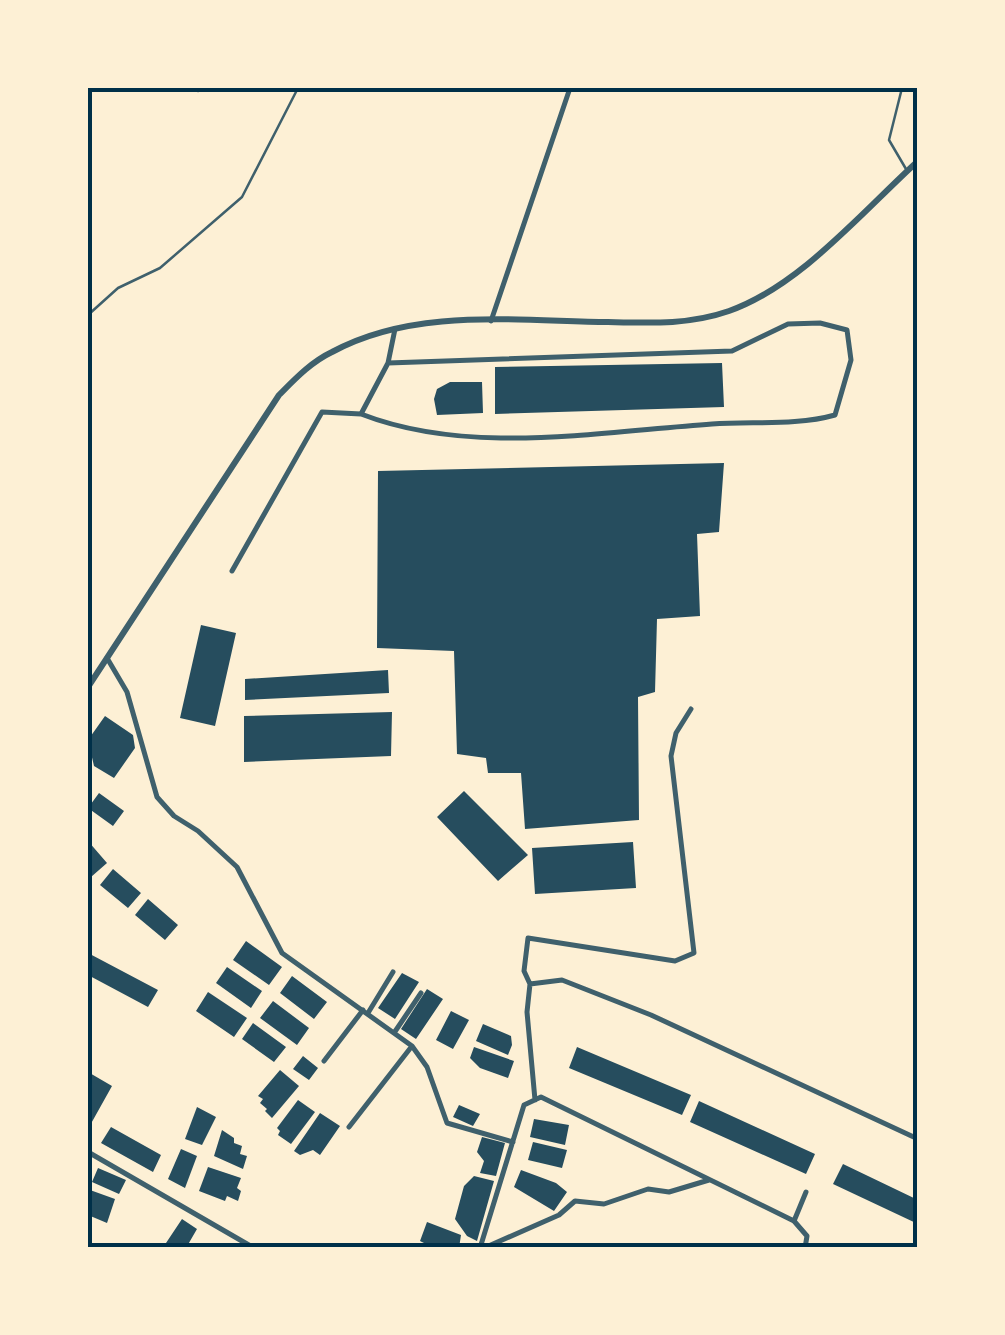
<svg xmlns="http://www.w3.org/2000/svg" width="1005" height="1335" font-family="Montserrat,sans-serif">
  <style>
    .building { fill: #264d5e }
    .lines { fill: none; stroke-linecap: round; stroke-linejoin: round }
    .service { stroke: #3f606c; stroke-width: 2.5 }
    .minor { stroke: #3f606c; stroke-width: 5 }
    .tertiary { stroke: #3f606c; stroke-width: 6 }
    .neatline { fill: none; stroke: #003049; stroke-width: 4 }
  </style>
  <rect width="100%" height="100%" fill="#fdf0d5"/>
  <!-- building -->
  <path class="building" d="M722,363l2,44 -229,7v-47z
    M450,382h32l1,31 -46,2 -3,-16 3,-10z
    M724,463l-5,69 -22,2 3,82 -43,3 -2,73 -17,5 1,123 -114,9 -4,-56h-33l-2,-15 -29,-4 -3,-103 -77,-3 1,-177z
    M201,625l35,8 -21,93 -35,-8z
    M388,670l1,23 -144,7v-21z
    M392,712l-1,44 -147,6v-46z
    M105,716l28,19 2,13 -21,30 -20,-12 -6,-26z
    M464,791l64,64 -30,26 -61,-64z
    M99,793l25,18 -11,15 -25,-18z
    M88,841l19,22 -16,14 -3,-4z
    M633,842l3,46 -101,6 -3,-46z
    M113,869l28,24 -13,15 -28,-23z
    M148,899l30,26 -13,15 -30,-25z
    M246,941l36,26 -13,18 -36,-25z
    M88,953l70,37 -10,17 -60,-32z
    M227,967l35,24 -11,17 -35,-25z
    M402,973l17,9 -24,37 -17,-11z
    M292,976l35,26 -13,17 -34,-26z
    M427,989l16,10 -27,40 -15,-10z
    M208,992l39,26 -13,19 -38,-26z
    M273,1001l36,27 -12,17 -37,-27z
    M451,1011l18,9 -16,29 -17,-9z
    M253,1023l33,24 -12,15 -32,-23z
    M483,1024l28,12 1,9 -4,10 -32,-14z
    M474,1047l40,14 -6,17 -28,-10 -10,-10z
    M577,1047l114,48 -9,20 -113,-47z
    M303,1056l15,12 -9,12 -16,-11z
    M280,1070l19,16 -27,32 -7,-7 2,-2 -7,-6 3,-4 -5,-3z
    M88,1072l24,14 -24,43z
    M298,1100l17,12 -24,32 -13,-9 2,-4 -3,-3z
    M699,1101l116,53 -9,20 -116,-52z
    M459,1105l21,9 -7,12 -20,-9z
    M197,1107l19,10 -14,28 -17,-6z
    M320,1113l20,13 -20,29 -7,-5 -13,5 -6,-4z
    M534,1119l35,6 -4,20 -35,-8z
    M111,1127l50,28 -8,17 -52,-29z
    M222,1130l12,8v5l8,3 -2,8 7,2 -4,13 -29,-13z
    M482,1137l23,6 -9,33 -16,-3 4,-12 -7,-9z
    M533,1142l34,8 -5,18 -34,-8z
    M181,1149l16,7 -12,32 -17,-9z
    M843,1164l75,36v24l-85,-40z
    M208,1167l33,11 -4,10 4,3 -3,10 -11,-5 -2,5 -26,-10z
    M98,1168l28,12 -7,14 -27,-12z
    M521,1170l35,13 11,9 -13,19 -40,-24z
    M474,1176l20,5 -17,60 -10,-5 -12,-17 9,-33z
    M90,1190l25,9 -8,24 -19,-8z
    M182,1219l15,10 -11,19h-20l-2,-2z
    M427,1222l34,13 -2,13h-25l-14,-7z"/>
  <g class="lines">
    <!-- service -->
    <path class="service" d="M194,88l4,3
      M902,88l-13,52 17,29
      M88,315l30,-27 42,-20 82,-71 56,-109"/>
    <!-- minor -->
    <path class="minor" d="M491,321l79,-233
      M388,363l-27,51c108,42 237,18 351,10 40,-3 84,2 123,-9l16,-55 -4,-30 -27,-7 -32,1 -56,27 -344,12 7,-34
      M232,571l90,-159 39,2
      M107,658l20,34 30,105 17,19 24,15 39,36 45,86 130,93 15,21 20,56 66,19
      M530,984l-6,-13 4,-33 147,23 19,-8 -23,-197 5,-23 15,-24
      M368,1013l25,-41
      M394,1033l27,-40
      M324,1061l39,-51
      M535,1100l-8,-88 3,-28 32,-4 89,35 267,124
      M349,1127l63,-81
      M88,1152l166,96
      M794,1221l13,15 -2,12
      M480,1248l44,-143 17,-8 253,124 12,-29
      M484,1248l75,-33 16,-14 29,3 44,-15 21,3 40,-12"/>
    <!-- tertiary -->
    <path class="tertiary" d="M88,687l191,-292c16,-16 32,-33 53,-43 82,-45 186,-31 276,-30 41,1 81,3 121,-11 71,-25 133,-99 189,-150"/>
  </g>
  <!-- border -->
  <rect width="1005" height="1335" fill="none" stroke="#fdf0d5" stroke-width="180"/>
  <rect x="90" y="90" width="825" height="1155" class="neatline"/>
</svg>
